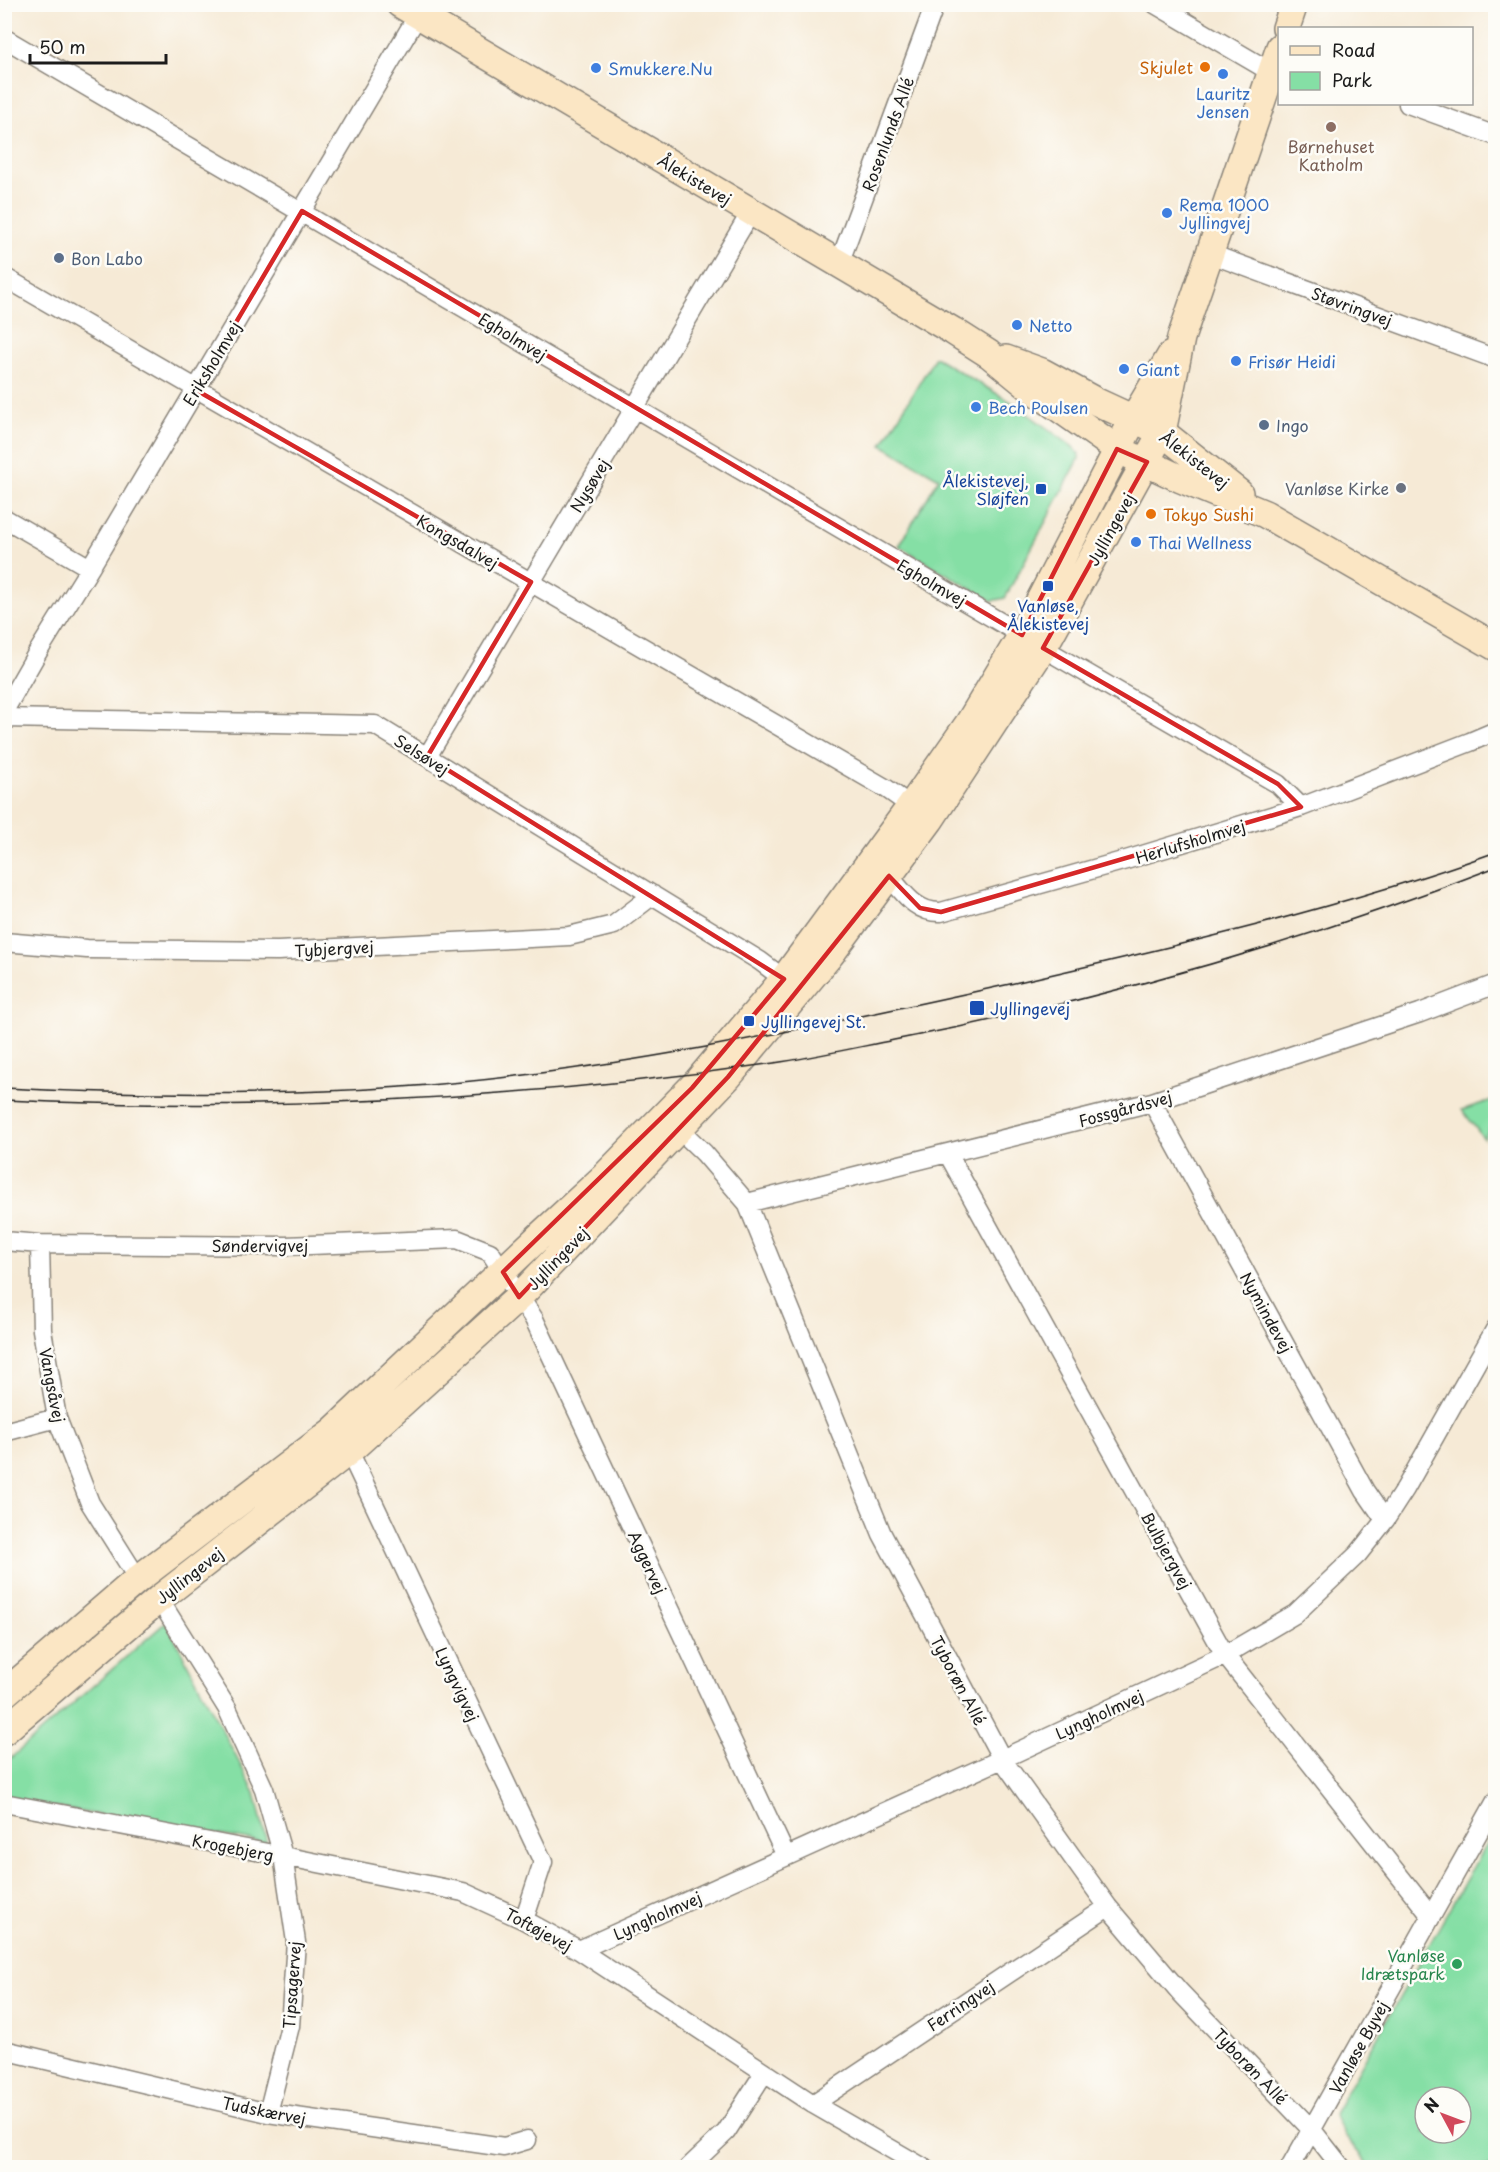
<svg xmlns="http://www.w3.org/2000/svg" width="1500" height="2172" font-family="'Playpen Sans',sans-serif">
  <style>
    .green { fill: #85dfa5; stroke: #507e60; stroke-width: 1.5; fill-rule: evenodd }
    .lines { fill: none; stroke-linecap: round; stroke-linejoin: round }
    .street-casing { stroke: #898379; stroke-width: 21 }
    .secondary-casing { stroke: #898379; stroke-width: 30 }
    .street { stroke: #fff; stroke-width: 18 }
    .secondary { stroke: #fbe6c4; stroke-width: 27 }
    .tram { stroke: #1c1c1c; stroke-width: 1.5 }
    .marked { fill: none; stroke: #d62828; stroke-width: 4.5; stroke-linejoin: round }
    .food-dot { fill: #e8710a; stroke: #fdfcf7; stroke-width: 2 }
    .shop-dot { fill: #3f7fe0; stroke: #fdfcf7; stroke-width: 2 }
    .education-dot { fill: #8d6e63; stroke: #fdfcf7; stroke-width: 2 }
    .service-dot { fill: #5c6f8a; stroke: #fdfcf7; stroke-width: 2 }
    .worship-dot { fill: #6b7280; stroke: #fdfcf7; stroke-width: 2 }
    .transit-dot { fill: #1a4fb4; stroke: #fdfcf7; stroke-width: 2 }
    .leisure-dot { fill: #2e9e5b; stroke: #fdfcf7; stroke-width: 2 }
    .labels { text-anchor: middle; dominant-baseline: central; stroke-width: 5; stroke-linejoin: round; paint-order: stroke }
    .food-label { font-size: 16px; fill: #c56008; stroke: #fdfcf7; text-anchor: end }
    .shop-label { font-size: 16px; fill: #366cbe; stroke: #fdfcf7; text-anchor: start }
    .street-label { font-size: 16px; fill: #1c1c1c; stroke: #fdfcf7 }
    .education-label { font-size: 16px; fill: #785e54; stroke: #fdfcf7 }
    .service-label { font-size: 16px; fill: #4e5e75; stroke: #fdfcf7; text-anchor: start }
    .transit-label { font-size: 16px; fill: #164399; stroke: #fdfcf7; text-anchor: start }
    .worship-label { font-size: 16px; fill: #5b616d; stroke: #fdfcf7; text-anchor: end }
    .leisure-label { font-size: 16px; fill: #27864d; stroke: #fdfcf7; text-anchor: end }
  </style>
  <rect width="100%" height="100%" fill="#fdfcf7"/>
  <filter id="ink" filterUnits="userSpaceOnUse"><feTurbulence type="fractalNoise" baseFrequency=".0167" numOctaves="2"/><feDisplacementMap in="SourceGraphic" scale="12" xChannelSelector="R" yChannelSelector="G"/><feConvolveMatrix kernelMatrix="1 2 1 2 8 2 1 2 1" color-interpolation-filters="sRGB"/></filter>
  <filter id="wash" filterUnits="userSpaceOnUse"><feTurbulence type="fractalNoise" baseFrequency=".008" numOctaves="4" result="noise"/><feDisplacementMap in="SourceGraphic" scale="24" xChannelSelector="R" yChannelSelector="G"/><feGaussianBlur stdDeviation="1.35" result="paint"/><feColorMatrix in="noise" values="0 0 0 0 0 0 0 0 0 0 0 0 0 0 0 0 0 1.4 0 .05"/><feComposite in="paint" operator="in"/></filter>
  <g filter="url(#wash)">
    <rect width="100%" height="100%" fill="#f6ead6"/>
    <!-- green -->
    <path class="green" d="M935,357l76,45 62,45 6,7v5l-74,139 -13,3 -93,-55 40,-68 -57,-33z
      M1495,1099v20l-11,20 -22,-29z
      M166,1622l89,171 12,50 -262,-44 -1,-35z
      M1495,1828v339h-125l-25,-31 -11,-22zM1425,2097h36v36h-36z"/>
  </g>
  <g filter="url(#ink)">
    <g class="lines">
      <!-- street casing -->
      <g class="street-casing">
        <path id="street" d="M1155,4l116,68
          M4,38l1018,597
          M1408,104l88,32
          M1208,253l288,106
          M839,264l96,-260
          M4,277l883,512 24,17
          M4,518l86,50
          M1043,648l235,136 23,23
          M4,711l32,-56 54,-87 328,-553
          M4,718l371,7 385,236 24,18
          M427,757l324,-545
          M889,876c15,17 27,37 52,36l185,-52 175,-53 169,-65 26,-11
          M4,942l83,7 191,2 291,-15 45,-11 39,-30
          M1152,1102l213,389 20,29
          M679,1129l25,24 43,50 135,331 120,225 106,148 71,84 133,139 30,38
          M948,1154l277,501 206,261
          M747,1203l405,-101 268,-89 76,-29
          M4,1241l36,3 246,2 171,-7 33,13 44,67 252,537
          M40,1244l2,86 15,88 33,85 48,76
          M4,1432l53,-14
          M349,1451l194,411 -19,58
          M4,1803l279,53 -19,-67 -37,-81 -68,-109
          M579,1950l423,-191 223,-104 70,-41 63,-60 27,-34 20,-31 91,-161
          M4,2050l264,63 236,34 23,-7
          M813,2104l295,-197
          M268,2113l22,-87 6,-84 -13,-86 180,36 61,28 55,30 234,154 111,64
          M688,2168l38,-36 38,-59
          M1290,2168l206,-367"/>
      </g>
      <!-- secondary casing -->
      <g class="secondary-casing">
        <path id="secondary" d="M400,4l553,327 36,23 44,36 84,59 64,30 84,35 231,133
          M1286,28l8,-24
          M1006,359l36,13 55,30 65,30 77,61
          M4,1694l134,-115 195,-148 210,-198 61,-56 94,-96 86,-102 127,-173 58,-83 53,-88 112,-217 37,-63
          M4,1731l155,-132 190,-148 170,-154 209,-220 102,-122 100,-135 113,-172 119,-216 19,-94 99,-291"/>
      </g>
      <!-- street -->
      <use href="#street" class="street"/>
      <!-- secondary -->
      <use href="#secondary" class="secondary"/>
      <!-- tram -->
      <path class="tram" d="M4,1088c132,7 265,8 397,-1 205,-14 409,-59 609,-103 163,-37 328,-75 486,-132
        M4,1100c258,12 515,0 770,-37 40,-6 80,-15 120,-23 206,-39 407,-97 602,-173"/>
    </g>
  </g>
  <!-- marked area -->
  <path class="marked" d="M302,211l720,424 95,-186 30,13 -104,186 235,136 23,23 -360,105 -21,-4 -31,-32 -161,201 -209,220 -16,-25 189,-184 92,-109 -357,-222 104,-175 -335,-192z"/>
  <!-- markers -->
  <g class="food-dot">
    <circle cx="1205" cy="67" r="6"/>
    <circle cx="1151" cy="514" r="6"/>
  </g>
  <g class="shop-dot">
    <circle cx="596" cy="68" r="6"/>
    <circle cx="1223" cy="74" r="6"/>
    <circle cx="1167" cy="213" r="6"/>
    <circle cx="1017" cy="325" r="6"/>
    <circle cx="1236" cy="361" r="6"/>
    <circle cx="1124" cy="369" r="6"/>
    <circle cx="976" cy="407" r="6"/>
    <circle cx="1136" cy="542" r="6"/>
  </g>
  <circle class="education-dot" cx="1331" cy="127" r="6"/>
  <g class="service-dot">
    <circle cx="59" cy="258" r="6"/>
    <circle cx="1264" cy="425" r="6"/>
  </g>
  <circle class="worship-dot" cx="1401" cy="488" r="6"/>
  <g class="transit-dot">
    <rect x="1035" y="483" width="12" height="12" rx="3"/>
    <rect x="1042" y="580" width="12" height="12" rx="3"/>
    <rect x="969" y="1000" width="16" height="16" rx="3"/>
    <rect x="743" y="1015" width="12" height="12" rx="3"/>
  </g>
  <circle class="leisure-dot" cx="1457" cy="1964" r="6"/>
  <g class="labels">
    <!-- food labels -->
    <g class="food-label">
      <text x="1193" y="67">Skjulet</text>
      <text x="1163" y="514" text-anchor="start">Tokyo Sushi</text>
    </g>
    <!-- shop labels -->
    <g class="shop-label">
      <text x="608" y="68">Smukkere.Nu</text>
      <text x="1223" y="93" text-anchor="middle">Lauritz<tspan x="1223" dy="18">Jensen</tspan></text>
      <text x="1179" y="204">Rema 1000<tspan x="1179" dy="18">Jyllingvej</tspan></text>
      <text x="1029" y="325">Netto</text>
      <text x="1248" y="361">Frisør Heidi</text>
      <text x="1136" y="369">Giant</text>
      <text x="988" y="407">Bech Poulsen</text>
      <text x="1148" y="542">Thai Wellness</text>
    </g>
    <!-- street labels -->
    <g class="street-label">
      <text transform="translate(887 134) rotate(-70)">Rosenlunds Allé</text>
      <text transform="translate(695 179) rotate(31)">Ålekistevej</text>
      <text transform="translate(1352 306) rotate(20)">Støvringvej</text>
      <text transform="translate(513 336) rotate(31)">Egholmvej</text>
      <text transform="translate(211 363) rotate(-59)">Eriksholmvej</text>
      <text transform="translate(1195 459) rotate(38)">Ålekistevej</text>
      <text transform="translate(589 485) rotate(-59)">Nysøvej</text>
      <text transform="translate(1110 529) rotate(-61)">Jyllingevej</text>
      <text transform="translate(458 541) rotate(30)">Kongsdalvej</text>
      <text transform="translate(932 582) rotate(30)">Egholmvej</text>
      <text transform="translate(422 754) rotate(32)">Selsøvej</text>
      <text transform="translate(1190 841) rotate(-17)">Herlufsholmvej</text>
      <text transform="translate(334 948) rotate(-3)">Tybjergvej</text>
      <text transform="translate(1125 1108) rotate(-15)">Fossgårdsvej</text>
      <text x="260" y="1245">Søndervigvej</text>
      <text transform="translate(557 1258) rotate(-46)">Jyllingevej</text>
      <text transform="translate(1267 1312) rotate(61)">Nymindevej</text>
      <text transform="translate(53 1385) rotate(79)">Vangsåvej</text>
      <text transform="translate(1167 1550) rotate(61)">Bulbjergvej</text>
      <text transform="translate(648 1562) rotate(65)">Aggervej</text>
      <text transform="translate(189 1575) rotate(-38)">Jyllingevej</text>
      <text transform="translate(959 1680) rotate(62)">Tyborøn Allé</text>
      <text transform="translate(458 1684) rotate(65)">Lyngvigvej</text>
      <text transform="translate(1099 1714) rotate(-25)">Lyngholmvej</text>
      <text transform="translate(233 1847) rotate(11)">Krogebjerg</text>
      <text transform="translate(657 1915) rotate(-24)">Lyngholmvej</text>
      <text transform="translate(539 1929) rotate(28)">Toftøjevej</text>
      <text transform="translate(291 1985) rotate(-86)">Tipsagervej</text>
      <text transform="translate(960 2005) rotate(-34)">Ferringvej</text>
      <text transform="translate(1358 2047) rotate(-61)">Vanløse Byvej</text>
      <text transform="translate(1251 2066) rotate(46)">Tyborøn Allé</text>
      <text transform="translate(264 2110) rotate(11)">Tudskærvej</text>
    </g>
    <!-- education labels -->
    <g class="education-label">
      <text x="1331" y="146">Børnehuset<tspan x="1331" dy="18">Katholm</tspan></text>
    </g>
    <!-- service labels -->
    <g class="service-label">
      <text x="71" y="258">Bon Labo</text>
      <text x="1276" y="425">Ingo</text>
    </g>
    <!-- transit labels -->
    <g class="transit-label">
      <text x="1029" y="480" text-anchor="end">Ålekistevej,<tspan x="1029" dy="18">Sløjfen</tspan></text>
      <text x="1048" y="605" text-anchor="middle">Vanløse,<tspan x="1048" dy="18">Ålekistevej</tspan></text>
      <text x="990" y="1008">Jyllingevej</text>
      <text x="761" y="1021">Jyllingevej St.</text>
    </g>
    <!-- worship labels -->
    <g class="worship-label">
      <text x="1389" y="488">Vanløse Kirke</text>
    </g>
    <!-- leisure labels -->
    <g class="leisure-label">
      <text x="1445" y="1955">Vanløse<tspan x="1445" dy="18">Idrætspark</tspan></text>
    </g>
  </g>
  <!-- margin -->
  <rect width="1500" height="2172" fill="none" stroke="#fdfcf7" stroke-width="24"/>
  <!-- legend -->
  <rect x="1278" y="27" width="195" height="78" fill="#fdfcf7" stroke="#a3a29f" stroke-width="1.5"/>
  <rect x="1290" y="46" width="30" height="9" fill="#fbe6c4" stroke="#a3a29f" stroke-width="1.5"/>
  <text x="1332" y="57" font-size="18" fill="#1c1c1c">Road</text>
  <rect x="1290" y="72" width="30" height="18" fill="#85dfa5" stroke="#a3a29f" stroke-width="1.5"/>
  <text x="1332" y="87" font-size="18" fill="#1c1c1c">Park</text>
  <!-- north arrow -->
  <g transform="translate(1443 2115) rotate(311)"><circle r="28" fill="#fdfcf7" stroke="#a3a29f" stroke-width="1.5"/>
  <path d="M0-4.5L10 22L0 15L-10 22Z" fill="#d1495b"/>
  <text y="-9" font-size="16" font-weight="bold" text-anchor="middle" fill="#1c1c1c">N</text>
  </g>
  <!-- scale -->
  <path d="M30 54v9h136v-9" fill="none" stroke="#1c1c1c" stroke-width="3"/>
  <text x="39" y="54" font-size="18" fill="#1c1c1c" stroke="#fdfcf7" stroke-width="4.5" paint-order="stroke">50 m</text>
</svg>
